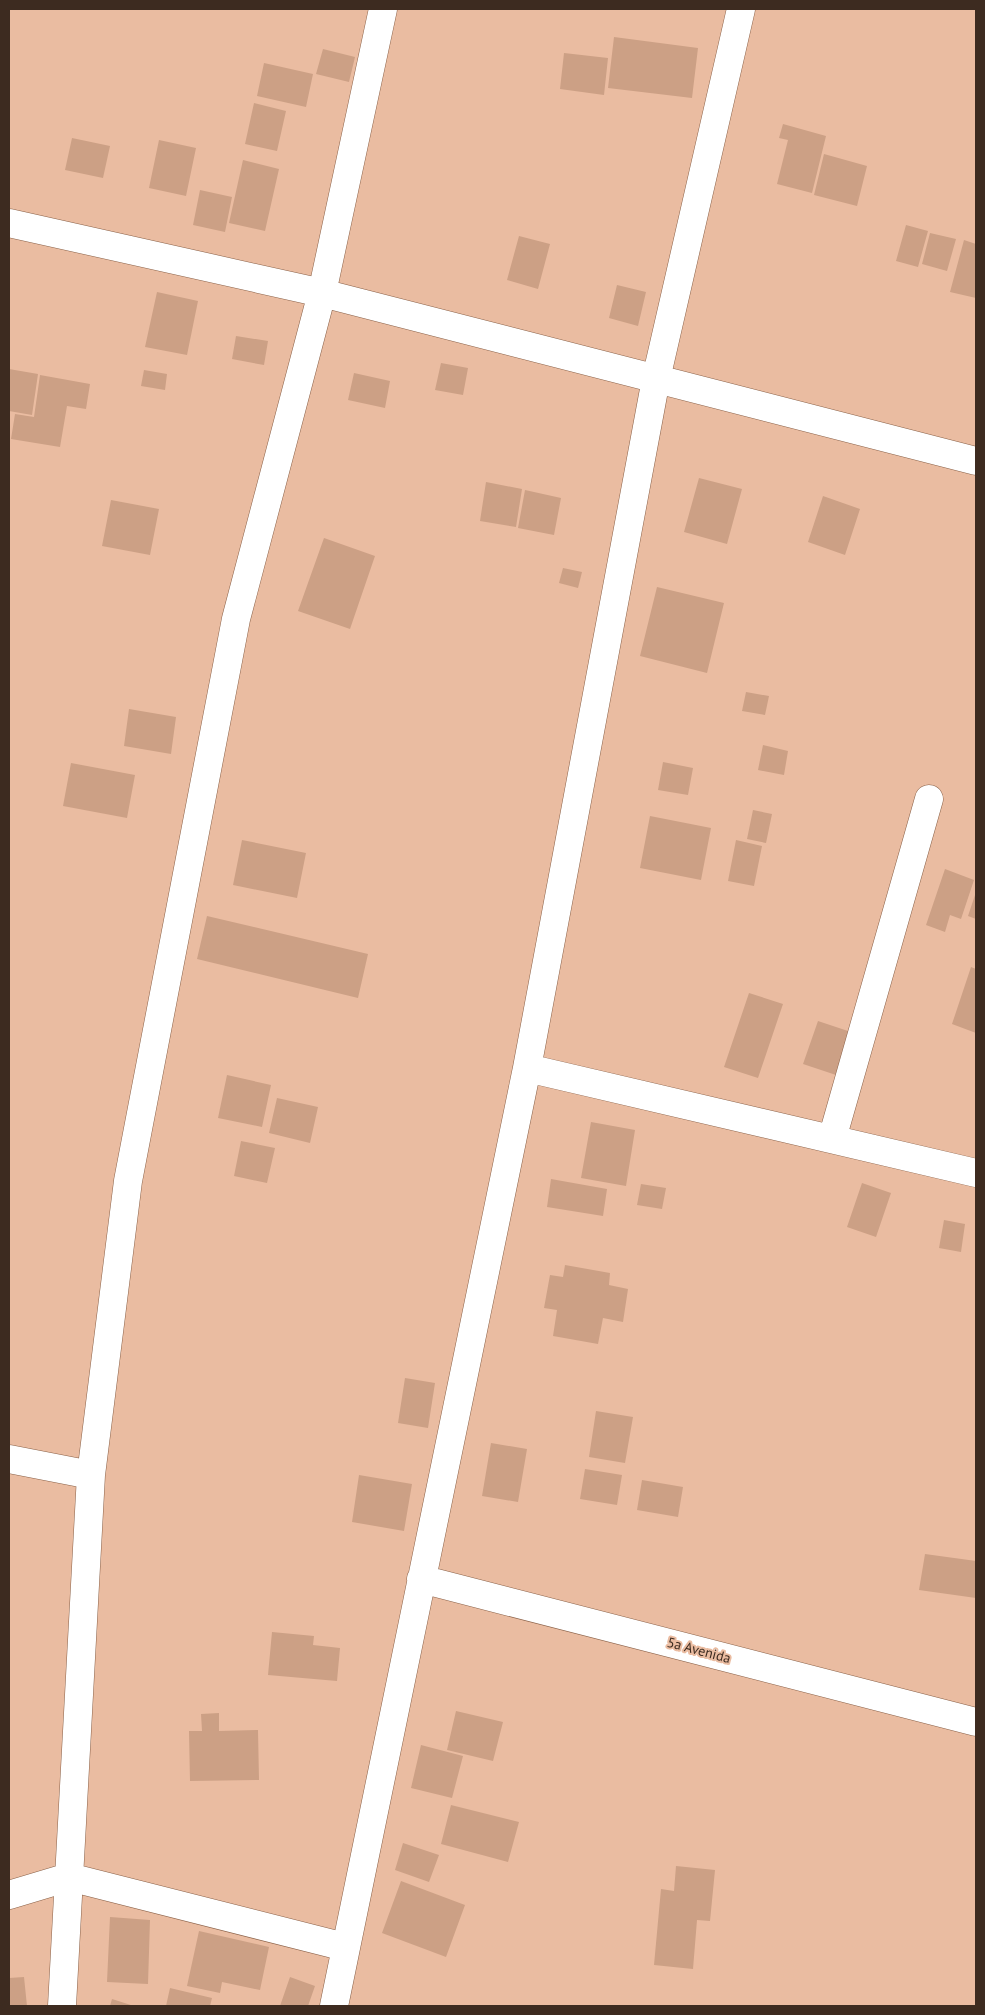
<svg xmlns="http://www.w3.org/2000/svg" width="985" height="2015" font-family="'PT Sans',sans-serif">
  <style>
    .building { fill: #cca085 }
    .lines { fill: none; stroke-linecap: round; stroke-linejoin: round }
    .street-casing { stroke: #8a6148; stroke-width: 29 }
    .street { stroke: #fff; stroke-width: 28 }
    .labels { text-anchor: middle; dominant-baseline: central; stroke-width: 4; stroke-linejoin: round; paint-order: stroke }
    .street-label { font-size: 14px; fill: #3d2b20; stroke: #eabca1 }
  </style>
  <rect width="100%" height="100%" fill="#eabca1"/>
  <!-- building -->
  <path class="building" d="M614,37l84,11 -6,50 -84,-10z
    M323,49l32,8 -6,25 -33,-8z
    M564,53l44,5 -4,37 -44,-6z
    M264,63l49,11 -7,33 -49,-11z
    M254,103l32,8 -9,40 -32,-7z
    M783,124l43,12 -14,57 -35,-9 11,-44 -9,-2z
    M72,138l38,8 -7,32 -38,-8z
    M159,140l37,8 -10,48 -37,-8z
    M824,154l43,12 -10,40 -43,-11z
    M243,160l36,9 -14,62 -36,-8z
    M200,190l32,7 -7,35 -32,-7z
    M906,225l22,6 -10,36 -22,-6z
    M930,233l26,6 -9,32 -25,-7z
    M519,236l31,8 -12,45 -31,-9z
    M964,240l12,4v54l-26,-6z
    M617,285l29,7 -8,34 -29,-8z
    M157,292l41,9 -11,54 -42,-8z
    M236,336l32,5 -4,24 -32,-6z
    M441,363l27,5 -5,27 -28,-5z
    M9,369l29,5 -6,41 -23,-4z
    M144,370l23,4 -2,16 -24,-4z
    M354,373l36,8 -5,27 -37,-8z
    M40,375l50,9 -4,25 -19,-3 -7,41 -49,-8 4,-25 19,3z
    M699,478l43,11 -15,55 -43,-12z
    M486,482l36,7 -6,38 -36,-6z
    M525,490l36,8 -7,37 -36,-7z
    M823,496l37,13 -15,46 -37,-13z
    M111,500l48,9 -9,46 -48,-9z
    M324,538l51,18 -25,73 -52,-18z
    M563,568l19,4 -4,16 -19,-5z
    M657,587l67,16 -17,70 -67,-17z
    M746,692l23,4 -4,19 -23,-4z
    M129,709l47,8 -5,37 -47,-8z
    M763,745l25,6 -4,24 -26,-5z
    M663,762l30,6 -5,27 -30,-5z
    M71,763l64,12 -8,43 -64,-12z
    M753,810l19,4 -6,29 -19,-4z
    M650,816l61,12 -10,52 -61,-12z
    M242,840l64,13 -9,45 -64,-13z
    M736,840l26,6 -8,40 -26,-5z
    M945,869l29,11 -13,39 -11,-4 -5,17 -19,-7z
    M976,892v27l-8,-3z
    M207,916l161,38 -10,44 -161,-39z
    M971,967l5,2v64l-24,-9z
    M749,993l34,11 -25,74 -34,-11z
    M818,1021l39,13 -15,43 -39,-13z
    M227,1075l44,10 -9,42 -44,-9z
    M277,1098l41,9 -8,36 -41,-10z
    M591,1122l44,8 -9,56 -45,-8z
    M241,1141l34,7 -8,35 -33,-7z
    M551,1179l56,10 -4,27 -56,-9z
    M862,1183l29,10 -15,44 -29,-10z
    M641,1184l25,4 -4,21 -25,-4z
    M944,1220l21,4 -4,28 -22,-4z
    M565,1265l45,8 -1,12 19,4 -5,33 -20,-4 -5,26 -45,-8 4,-26 -13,-2 6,-33 13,2z
    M405,1378l30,5 -7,45 -30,-5z
    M596,1411l37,6 -8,46 -36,-6z
    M491,1443l36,6 -9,53 -36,-6z
    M585,1469l37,6 -5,30 -37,-6z
    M359,1475l53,9 -8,47 -52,-9z
    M642,1480l41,7 -5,30 -41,-7z
    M925,1554l51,7v37l-57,-8z
    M272,1632l42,4 -1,9 27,3 -3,33 -69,-6z
    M456,1711l47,11 -10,39 -46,-11z
    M219,1713v18l39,-1 1,50 -69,1 -1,-50h13l-1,-17z
    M421,1745l42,11 -11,42 -41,-10z
    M451,1805l68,17 -11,40 -67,-18z
    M403,1843l36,12 -10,27 -34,-12z
    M676,1866l39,4 -5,51 -13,-1 -4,49 -39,-4 7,-76 13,2z
    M401,1881l64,24 -19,52 -64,-24z
    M110,1917l40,3 -2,64 -41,-2z
    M199,1931l70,16 -9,43 -38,-8 -2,11 -33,-7z
    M24,1977l3,29h-18v-28z
    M290,1977l25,9 -7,20h-28z
    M170,1988l42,10 -2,8h-44z
    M112,1999l22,7h-24z"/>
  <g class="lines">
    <!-- street casing -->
    <g class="street-casing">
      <path id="street" d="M9,223l313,70 654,168
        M527,1068l449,105
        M832,1139l97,-340
        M9,1459l82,16
        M421,1579l555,143
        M9,1895l60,-18 276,70
        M62,2006l29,-531 37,-294 108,-562 86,-326 61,-284
        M334,2006l193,-938 129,-689 85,-370"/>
    </g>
    <!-- street -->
    <use href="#street" class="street"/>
  </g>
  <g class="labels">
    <!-- street labels -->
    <g class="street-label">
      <text transform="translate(699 1650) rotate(15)">5a Avenida</text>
    </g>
  </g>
  <!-- border -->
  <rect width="985" height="2015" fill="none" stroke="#3d2b20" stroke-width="20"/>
</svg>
